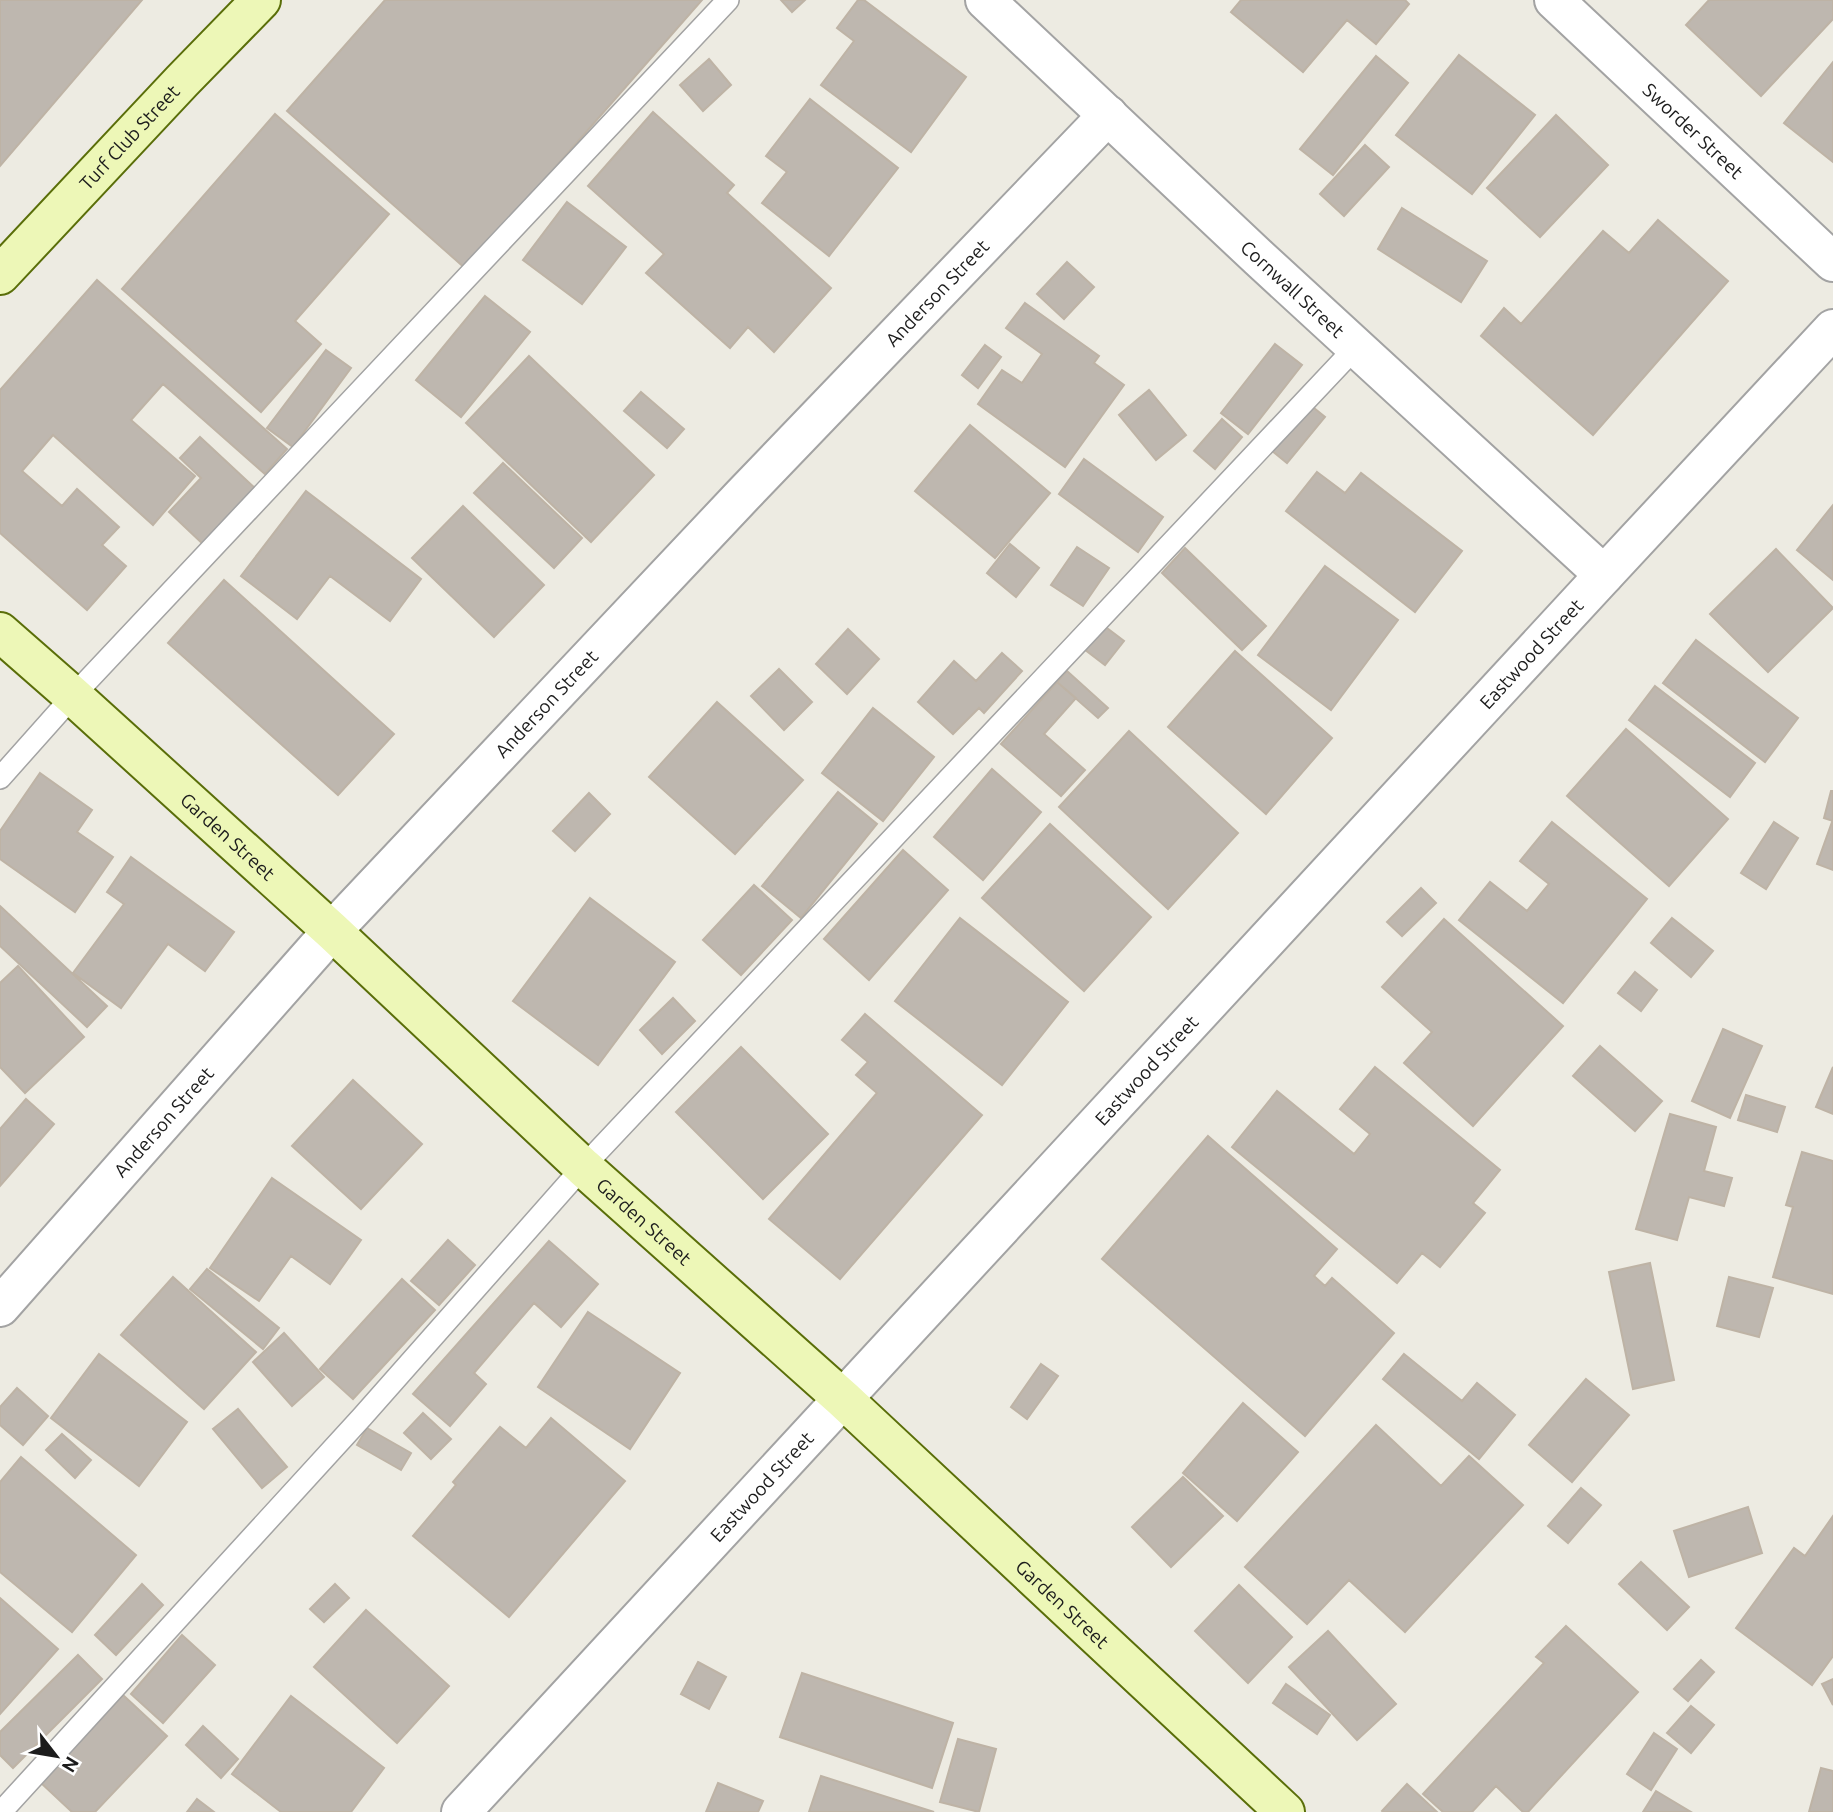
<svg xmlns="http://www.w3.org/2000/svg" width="1833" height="1812" font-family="Ubuntu,sans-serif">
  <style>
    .building { fill: #beb7af; stroke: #beb3a5; stroke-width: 2 }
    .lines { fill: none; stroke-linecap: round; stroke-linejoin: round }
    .lane-casing { stroke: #a3a3a3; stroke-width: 24 }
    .street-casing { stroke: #a3a3a3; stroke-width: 42 }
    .secondary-casing { stroke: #5a6e09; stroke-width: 42 }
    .lane { stroke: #fff; stroke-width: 21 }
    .street { stroke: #fff; stroke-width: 38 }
    .secondary { stroke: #edf7b7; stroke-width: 38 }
    .labels { text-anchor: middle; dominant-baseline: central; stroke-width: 5; stroke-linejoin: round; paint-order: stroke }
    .street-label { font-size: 19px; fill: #1c1c1c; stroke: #fff }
  </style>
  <rect width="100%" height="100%" fill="#edebe2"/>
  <!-- building -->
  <path class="building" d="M0,0h142l-142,166z
    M0,0h142l-142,166z
    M385,0h317l-236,269 -179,-158z
    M385,0h317l-236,269 -179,-158z
    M781,0h24l-13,12z
    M781,0h24l-13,12z
    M781,0h24l-13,12z
    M781,0h24l-13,12z
    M858,0h6l102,77 -55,75 -90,-67 33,-44 -17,-13z
    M858,0h6l102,77 -55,75 -90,-67 33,-44 -17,-13z
    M858,0h6l102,77 -55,75 -90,-67 33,-44 -17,-13z
    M858,0h6l102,77 -55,75 -90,-67 33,-44 -17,-13z
    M1241,0h164l4,4 -33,40 -29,-24 -44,52 -72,-60z
    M1241,0h164l4,4 -33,40 -29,-24 -44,52 -72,-60z
    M1241,0h164l4,4 -33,40 -29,-24 -44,52 -72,-60z
    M1241,0h164l4,4 -33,40 -29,-24 -44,52 -72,-60z
    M1709,0h124v19l-72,77 -75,-71z
    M1709,0h124v19l-72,77 -75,-71z
    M1709,0h124v19l-72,77 -75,-71z
    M1709,0h124v19l-72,77 -75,-71z
    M1459,55l76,60 -63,79 -76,-59z
    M1459,55l76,60 -63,79 -76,-59z
    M1459,55l76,60 -63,79 -76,-59z
    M1459,55l76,60 -63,79 -76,-59z
    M1376,56l32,27 -75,92 -33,-26z
    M1376,56l32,27 -75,92 -33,-26z
    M1376,56l32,27 -75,92 -33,-26z
    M1376,56l32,27 -75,92 -33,-26z
    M709,59l22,26 -28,26 -23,-26z
    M709,59l22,26 -28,26 -23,-26z
    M1833,62v100l-49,-39z
    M1833,62v100l-49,-39z
    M1833,62v100l-49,-39z
    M1833,62v100l-49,-39z
    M810,99l88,69 -69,88 -67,-53 25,-31 -21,-16z
    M810,99l88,69 -69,88 -67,-53 25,-31 -21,-16z
    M653,112l81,73 -7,8 104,95 -57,64 -26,-25 -18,21 -84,-75 18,-19 -76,-68z
    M653,112l81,73 -7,8 104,95 -57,64 -26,-25 -18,21 -84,-75 18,-19 -76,-68z
    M275,114l114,100 -94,107 26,23 -60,68 -139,-123z
    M275,114l114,100 -94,107 26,23 -60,68 -139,-123z
    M1556,115l52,50 -68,72 -53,-49z
    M1556,115l52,50 -68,72 -53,-49z
    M1556,115l52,50 -68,72 -53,-49z
    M1556,115l52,50 -68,72 -53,-49z
    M1365,145l24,22 -45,49 -24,-22z
    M1365,145l24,22 -45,49 -24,-22z
    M1365,145l24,22 -45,49 -24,-22z
    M1365,145l24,22 -45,49 -24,-22z
    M567,202l59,45 -44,57 -59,-44z
    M567,202l59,45 -44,57 -59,-44z
    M1402,208l85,53 -26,41 -83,-53z
    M1402,208l85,53 -26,41 -83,-53z
    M1402,208l85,53 -26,41 -83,-53z
    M1402,208l85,53 -26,41 -83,-53z
    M1658,220l70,61 -135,154 -112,-99 23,-28 17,16 82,-93 26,22z
    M1658,220l70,61 -135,154 -112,-99 23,-28 17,16 82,-93 26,22z
    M1658,220l70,61 -135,154 -112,-99 23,-28 17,16 82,-93 26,22z
    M1658,220l70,61 -135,154 -112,-99 23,-28 17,16 82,-93 26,22z
    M1067,262l27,25 -30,32 -27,-25z
    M1067,262l27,25 -30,32 -27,-25z
    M1067,262l27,25 -30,32 -27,-25z
    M1067,262l27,25 -30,32 -27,-25z
    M97,280l190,169 -22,25 -102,-90 -32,36 64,56 -42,49 -100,-90 -31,36 40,35 15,-17 42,38 -17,18 24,21 -39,44 -87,-77v-143z
    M97,280l190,169 -22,25 -102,-90 -32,36 64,56 -42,49 -100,-90 -31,36 40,35 15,-17 42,38 -17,18 24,21 -39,44 -87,-77v-143z
    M485,296l45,36 -69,85 -45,-37z
    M485,296l45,36 -69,85 -45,-37z
    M1025,303l74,53 -5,7 30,22 -59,82 -87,-63 24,-34 20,13 20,-29 -36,-26z
    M1025,303l74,53 -5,7 30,22 -59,82 -87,-63 24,-34 20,13 20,-29 -36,-26z
    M1275,344l27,21 -54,69 -27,-21z
    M1275,344l27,21 -54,69 -27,-21z
    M1275,344l27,21 -54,69 -27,-21z
    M1275,344l27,21 -54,69 -27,-21z
    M985,345l16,12 -23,31 -16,-13z
    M985,345l16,12 -23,31 -16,-13z
    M326,350l25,18 -58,79 -26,-19z
    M326,350l25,18 -58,79 -26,-19z
    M529,356l125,119 -63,67 -125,-119z
    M529,356l125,119 -63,67 -125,-119z
    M1149,390l37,45 -30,25 -37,-45z
    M1149,390l37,45 -30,25 -37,-45z
    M641,392l43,37 -17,19 -43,-37z
    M641,392l43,37 -17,19 -43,-37z
    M1309,404l16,13 -38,46 -16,-13z
    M1309,404l16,13 -38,46 -16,-13z
    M1309,404l16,13 -38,46 -16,-13z
    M1309,404l16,13 -38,46 -16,-13z
    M1222,419l20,18 -27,32 -21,-18z
    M1222,419l20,18 -27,32 -21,-18z
    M970,425l80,68 -55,65 -80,-67z
    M970,425l80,68 -55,65 -80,-67z
    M200,437l56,52 -52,56 -35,-33 32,-34 -21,-20z
    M200,437l56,52 -52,56 -35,-33 32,-34 -21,-20z
    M1084,459l79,58 -25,35 -79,-58z
    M1084,459l79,58 -25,35 -79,-58z
    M503,463l79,75 -28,30 -80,-75z
    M503,463l79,75 -28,30 -80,-75z
    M1317,472l28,21 16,-20 101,78 -47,61 -129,-101z
    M1317,472l28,21 16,-20 101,78 -47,61 -129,-101z
    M306,491l115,88 -31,42 -60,-45 -33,43 -56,-43z
    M306,491l115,88 -31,42 -60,-45 -33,43 -56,-43z
    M1833,505v75l-36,-30z
    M1833,505v75l-36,-30z
    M1833,505v75l-36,-30z
    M1833,505v75l-36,-30z
    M463,506l81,79 -50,52 -82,-79z
    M463,506l81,79 -50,52 -82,-79z
    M1010,544l29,24 -23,29 -29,-24z
    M1010,544l29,24 -23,29 -29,-24z
    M1077,547l32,21 -26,38 -32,-21z
    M1077,547l32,21 -26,38 -32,-21z
    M1185,548l81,78 -24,24 -80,-77z
    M1185,548l81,78 -24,24 -80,-77z
    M1776,549l57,59 -65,64 -58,-58z
    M1776,549l57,59 -65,64 -58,-58z
    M1776,549l57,59 -65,64 -58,-58z
    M1776,549l57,59 -65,64 -58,-58z
    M1325,566l73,54 -67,90 -73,-55z
    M1325,566l73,54 -67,90 -73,-55z
    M224,580l170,154 -56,61 -170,-152z
    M224,580l170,154 -56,61 -170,-152z
    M1103,625l21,16 -19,24 -21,-16z
    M1103,625l21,16 -19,24 -21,-16z
    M848,629l31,30 -32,35 -31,-30z
    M848,629l31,30 -32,35 -31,-30z
    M1696,640l102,78 -33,44 -102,-79z
    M1696,640l102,78 -33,44 -102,-79z
    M1235,651l97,87 -66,76 -98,-87z
    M1235,651l97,87 -66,76 -98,-87z
    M1002,653l20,18 -38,42 -5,-5 -26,26 -35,-32 36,-41 22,20z
    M1002,653l20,18 -38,42 -5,-5 -26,26 -35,-32 36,-41 22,20z
    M779,669l33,33 -28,28 -33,-34z
    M779,669l33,33 -28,28 -33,-34z
    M1067,671l41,37 -10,10 -41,-36z
    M1067,671l41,37 -10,10 -41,-36z
    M1057,682l19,16 -32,36 41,36 -24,26 -60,-52z
    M1057,682l19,16 -32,36 41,36 -24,26 -60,-52z
    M1655,686l100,77 -25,34 -101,-77z
    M1655,686l100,77 -25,34 -101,-77z
    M717,702l86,78 -68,74 -86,-77z
    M717,702l86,78 -68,74 -86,-77z
    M873,708l61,49 -51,64 -61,-48z
    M873,708l61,49 -51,64 -61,-48z
    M1626,729l102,90 -59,67 -102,-90z
    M1626,729l102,90 -59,67 -102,-90z
    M1129,731l109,102 -70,76 -109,-102z
    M1129,731l109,102 -70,76 -109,-102z
    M992,769l49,43 -58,68 -49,-43z
    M992,769l49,43 -58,68 -49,-43z
    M40,773l52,37 -15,22 36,25 -38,55 -75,-53v-28z
    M40,773l52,37 -15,22 36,25 -38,55 -75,-53v-28z
    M1831,791h2v30l-9,-3z
    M1831,791h2v30l-9,-3z
    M838,792l39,32 -76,94 -39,-32z
    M838,792l39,32 -76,94 -39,-32z
    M589,793l21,21 -35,37 -22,-20z
    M589,793l21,21 -35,37 -22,-20z
    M1552,822l95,77 -84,104 -104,-83 31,-38 37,29 22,-27 -29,-23z
    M1552,822l95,77 -84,104 -104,-83 31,-38 37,29 22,-27 -29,-23z
    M1774,822l24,16 -32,51 -25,-16z
    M1774,822l24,16 -32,51 -25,-16z
    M1832,822h1v48l-16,-6z
    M1832,822h1v48l-16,-6z
    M1050,824l101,93 -67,74 -102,-93z
    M1050,824l101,93 -67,74 -102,-93z
    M903,850l45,40 -79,90 -45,-41z
    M903,850l45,40 -79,90 -45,-41z
    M131,857l103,75 -29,39 -37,-27 -47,64 -48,-35 51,-69 -17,-12z
    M131,857l103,75 -29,39 -37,-27 -47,64 -48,-35 51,-69 -17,-12z
    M754,885l38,35 -51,55 -38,-35z
    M754,885l38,35 -51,55 -38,-35z
    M1421,888l15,15 -34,33 -15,-14z
    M1421,888l15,15 -34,33 -15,-14z
    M590,898l85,64 -77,103 -85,-64z
    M590,898l85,64 -77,103 -85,-64z
    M0,906l107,100 -20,21 -87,-81z
    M0,906l107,100 -20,21 -87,-81z
    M960,918l108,84 -66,83 -107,-84z
    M960,918l108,84 -66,83 -107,-84z
    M1672,918l41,33 -22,26 -40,-34z
    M1672,918l41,33 -22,26 -40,-34z
    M1444,919l119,107 -90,100 -69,-63 28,-31 -50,-45z
    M1444,919l119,107 -90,100 -69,-63 28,-31 -50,-45z
    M18,966l66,71 -59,56 -25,-26v-84z
    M18,966l66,71 -59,56 -25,-26v-84z
    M1635,972l22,18 -16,21 -23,-18z
    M1635,972l22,18 -16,21 -23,-18z
    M673,998l22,23 -33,33 -22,-24z
    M673,998l22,23 -33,33 -22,-24z
    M865,1014l117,101 -142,164 -71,-60 108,-126 -21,-18 12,-13 -26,-22z
    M865,1014l117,101 -142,164 -71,-60 108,-126 -21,-18 12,-13 -26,-22z
    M1723,1029l39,17 -32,72 -38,-17z
    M1723,1029l39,17 -32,72 -38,-17z
    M1600,1046l62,55 -27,30 -62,-55z
    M1600,1046l62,55 -27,30 -62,-55z
    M741,1047l87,87 -65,65 -87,-87z
    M741,1047l87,87 -65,65 -87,-87z
    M1375,1067l125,103 -27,33 12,10 -45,54 -18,-14 -25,30 -165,-136 45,-56 77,63 16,-20 -30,-25z
    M1375,1067l125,103 -27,33 12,10 -45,54 -18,-14 -25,30 -165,-136 45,-56 77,63 16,-20 -30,-25z
    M1833,1067v47l-17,-7z
    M1833,1067v47l-17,-7z
    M353,1080l69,64 -61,65 -69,-63z
    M353,1080l69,64 -61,65 -69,-63z
    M1746,1095l39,12 -8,25 -39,-12z
    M1746,1095l39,12 -8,25 -39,-12z
    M26,1099l28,25 -54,62v-57z
    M26,1099l28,25 -54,62v-57z
    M1670,1114l46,13 -12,44 28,7 -8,28 -35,-9 -12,43 -41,-11z
    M1670,1114l46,13 -12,44 28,7 -8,28 -35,-9 -12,43 -41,-11z
    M1208,1136l129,113 -23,27 11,10 7,-8 62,55 -89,103 -203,-177z
    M1208,1136l129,113 -23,27 11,10 7,-8 62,55 -89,103 -203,-177z
    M1802,1152l31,9v133l-60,-17 20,-70 -7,-2z
    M1802,1152l31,9v133l-60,-17 20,-70 -7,-2z
    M272,1178l89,62 -31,44 -39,-28 -32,45 -49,-33z
    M272,1178l89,62 -31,44 -39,-28 -32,45 -49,-33z
    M448,1240l27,25 -36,40 -28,-24z
    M448,1240l27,25 -36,40 -28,-24z
    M549,1241l49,43 -37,43 -27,-24 -60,70 12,11 -36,42 -37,-32z
    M549,1241l49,43 -37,43 -27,-24 -60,70 12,11 -36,42 -37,-32z
    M1650,1263l24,117 -41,9 -24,-117z
    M1650,1263l24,117 -41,9 -24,-117z
    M207,1269l72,59 -16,21 -73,-60z
    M207,1269l72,59 -16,21 -73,-60z
    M173,1277l83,75 -52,57 -83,-74z
    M173,1277l83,75 -52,57 -83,-74z
    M1729,1277l44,11 -14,49 -42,-11z
    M1729,1277l44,11 -14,49 -42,-11z
    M402,1279l33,31 -82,89 -33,-30z
    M402,1279l33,31 -82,89 -33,-30z
    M588,1312l92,61 -50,76 -92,-62z
    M588,1312l92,61 -50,76 -92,-62z
    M284,1333l40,44 -32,29 -39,-44z
    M284,1333l40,44 -32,29 -39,-44z
    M99,1354l88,68 -48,64 -88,-68z
    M99,1354l88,68 -48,64 -88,-68z
    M1404,1354l58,47 15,-18 38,32 -36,44 -96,-80z
    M1404,1354l58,47 15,-18 38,32 -36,44 -96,-80z
    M1041,1364l17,12 -31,43 -16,-12z
    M1041,1364l17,12 -31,43 -16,-12z
    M1586,1379l43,36 -57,67 -43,-37z
    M1586,1379l43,36 -57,67 -43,-37z
    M17,1388l31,28 -25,29 -23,-20v-18z
    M17,1388l31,28 -25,29 -23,-20v-18z
    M1243,1403l55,49 -61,69 -54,-48z
    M1243,1403l55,49 -61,69 -54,-48z
    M238,1409l49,58 -25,21 -49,-59z
    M238,1409l49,58 -25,21 -49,-59z
    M423,1413l28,26 -20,20 -27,-26z
    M423,1413l28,26 -20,20 -27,-26z
    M551,1418l74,63 -116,136 -96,-81 43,-51 -3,-3 47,-55 26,21z
    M551,1418l74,63 -116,136 -96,-81 43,-51 -3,-3 47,-55 26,21z
    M1376,1425l65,61 28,-30 54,49 -118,127 -56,-52 -42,44 -62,-57z
    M1376,1425l65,61 28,-30 54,49 -118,127 -56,-52 -42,44 -62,-57z
    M367,1428l44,25 -10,17 -44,-25z
    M367,1428l44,25 -10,17 -44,-25z
    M62,1434l29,26 -16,18 -29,-28z
    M62,1434l29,26 -16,18 -29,-28z
    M21,1457l115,98 -64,77 -72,-60v-90z
    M21,1457l115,98 -64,77 -72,-60v-90z
    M1183,1477l40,39 -52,51 -39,-40z
    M1183,1477l40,39 -52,51 -39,-40z
    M1581,1488l20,17 -33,38 -20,-17z
    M1581,1488l20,17 -33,38 -20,-17z
    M1748,1507l14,46 -73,24 -15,-46z
    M1748,1507l14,46 -73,24 -15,-46z
    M1833,1516v140l-21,29 -76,-57 58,-80 11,8z
    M1833,1516v140l-21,29 -76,-57 58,-80 11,8z
    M1641,1562l48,45 -22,23 -48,-46z
    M1641,1562l48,45 -22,23 -48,-46z
    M142,1584l21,21 -47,50 -21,-20z
    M142,1584l21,21 -47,50 -21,-20z
    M335,1584l14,14 -25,24 -14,-13z
    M335,1584l14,14 -25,24 -14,-13z
    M1239,1585l53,52 -44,46 -53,-52z
    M1239,1585l53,52 -44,46 -53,-52z
    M0,1598l58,51 -58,65z
    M0,1598l58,51 -58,65z
    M366,1610l83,76 -52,57 -83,-76z
    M366,1610l83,76 -52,57 -83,-76z
    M1566,1626l72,66 -110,120h-5l-27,-26 -24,26h-29l-20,-18 121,-131 -8,-6z
    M1566,1626l72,66 -110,120h-5l-27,-26 -24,26h-29l-20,-18 121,-131 -8,-6z
    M1328,1631l68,73 -39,36 -68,-73z
    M1328,1631l68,73 -39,36 -68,-73z
    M182,1635l33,30 -52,58 -32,-29z
    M182,1635l33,30 -52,58 -32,-29z
    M78,1655l24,24 -89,89 -13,-13v-23z
    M78,1655l24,24 -89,89 -13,-13v-23z
    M1701,1660l13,12 -26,29 -14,-12z
    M1701,1660l13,12 -26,29 -14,-12z
    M698,1662l28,15 -17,32 -28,-15z
    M698,1662l28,15 -17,32 -28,-15z
    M802,1673l151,50 -21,65 -152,-51z
    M802,1673l151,50 -21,65 -152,-51z
    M1833,1679v26l-11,-21z
    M1833,1679v26l-11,-21z
    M1286,1684l44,31 -13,19 -44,-31z
    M1286,1684l44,31 -13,19 -44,-31z
    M123,1695l44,41 -72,76h-23l-31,-29z
    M123,1695l44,41 -72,76h-23l-31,-29z
    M291,1696l93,72 -33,44h-70l-49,-38z
    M291,1696l93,72 -33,44h-70l-49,-38z
    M1691,1706l23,19 -23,28 -24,-20z
    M1691,1706l23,19 -23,28 -24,-20z
    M203,1726l35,33 -17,19 -35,-33z
    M203,1726l35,33 -17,19 -35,-33z
    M1654,1733l23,16 -26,41 -24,-16z
    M1654,1733l23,16 -26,41 -24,-16z
    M958,1739l38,10 -17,63 -39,-10z
    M958,1739l38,10 -17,63 -39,-10z
    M1821,1768l12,3v41h-24z
    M1821,1768l12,3v41h-24z
    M821,1776l113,36h-125z
    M821,1776l113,36h-125z
    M718,1783l45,18 -5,11h-52z
    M718,1783l45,18 -5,11h-52z
    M1407,1784l30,28h-54l-1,-1z
    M1407,1784l30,28h-54l-1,-1z
    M1656,1791l35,21h-48z
    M1656,1791l35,21h-48z
    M197,1799l17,13h-27z
    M197,1799l17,13h-27z"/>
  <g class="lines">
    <!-- lane casing -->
    <g class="lane-casing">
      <path id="lane" d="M0,778l73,-82 655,-696
        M1,1812l361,-395 221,-250 773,-820"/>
    </g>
    <!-- street casing -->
    <g class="street-casing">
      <g id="street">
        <path id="s1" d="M985,0l274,258 345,317"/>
        <path id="s2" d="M1554,0l279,262"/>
        <path id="s3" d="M0,1307l332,-376 410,-435 366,-381"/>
        <path id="s4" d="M461,1812l1143,-1237 229,-246"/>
      </g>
    </g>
    <!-- secondary casing -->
    <g class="secondary-casing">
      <g id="secondary">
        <path id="s5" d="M0,275l182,-194 79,-81"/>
        <path id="s6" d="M0,632l73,64 259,235 251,236 260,232 442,413"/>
      </g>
    </g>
    <!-- lane -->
    <use href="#lane" class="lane"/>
    <!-- street -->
    <use href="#street" class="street"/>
    <!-- secondary -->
    <use href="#secondary" class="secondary"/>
  </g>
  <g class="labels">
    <!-- street labels -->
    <g class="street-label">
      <text stroke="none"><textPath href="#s2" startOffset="191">Sworder Street</textPath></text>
      <text stroke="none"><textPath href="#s5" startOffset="189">Turf Club Street</textPath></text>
      <text stroke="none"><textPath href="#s1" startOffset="422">Cornwall Street</textPath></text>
      <text stroke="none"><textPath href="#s3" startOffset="1381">Anderson Street</textPath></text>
      <text stroke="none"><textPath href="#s4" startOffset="1577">Eastwood Street</textPath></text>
      <text stroke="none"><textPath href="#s3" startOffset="814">Anderson Street</textPath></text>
      <text stroke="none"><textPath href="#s6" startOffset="306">Garden Street</textPath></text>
      <text stroke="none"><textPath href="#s4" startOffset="1010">Eastwood Street</textPath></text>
      <text stroke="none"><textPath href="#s3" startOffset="247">Anderson Street</textPath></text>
      <text stroke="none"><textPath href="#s6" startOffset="873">Garden Street</textPath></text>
      <text stroke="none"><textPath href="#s4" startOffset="443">Eastwood Street</textPath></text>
      <text stroke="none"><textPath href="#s6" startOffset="1440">Garden Street</textPath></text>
    </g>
  </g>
  <!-- north arrow -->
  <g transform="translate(56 1756) rotate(121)" stroke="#ffffff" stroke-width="5" paint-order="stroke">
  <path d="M0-5L12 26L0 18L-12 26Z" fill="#1c1c1c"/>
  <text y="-10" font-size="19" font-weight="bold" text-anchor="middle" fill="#1c1c1c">N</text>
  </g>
</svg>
